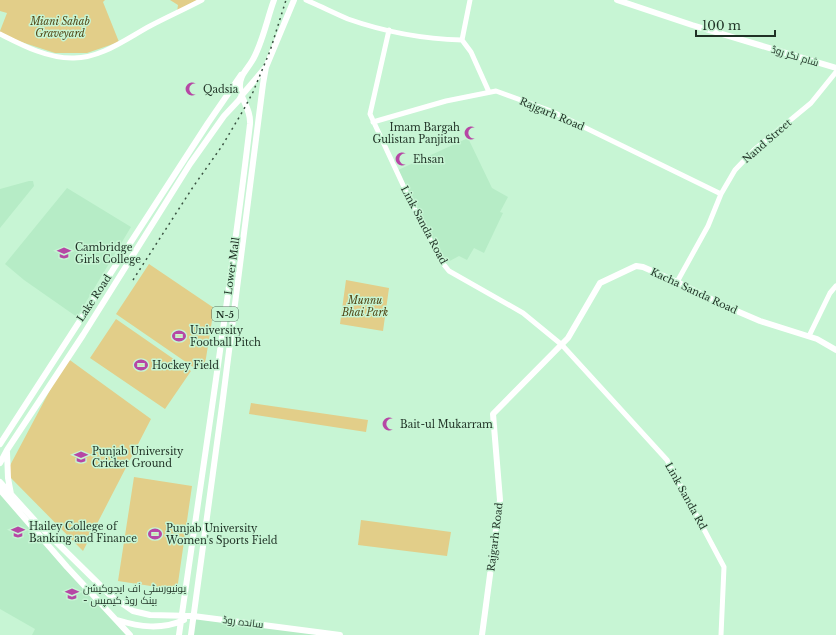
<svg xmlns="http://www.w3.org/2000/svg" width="836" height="635" font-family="'Libre Baskerville',Cairo,serif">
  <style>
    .built { fill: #b6ecc6 }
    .green { fill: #e2ce89 }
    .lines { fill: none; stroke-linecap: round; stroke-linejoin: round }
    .tertiary { stroke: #fff; stroke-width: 5 }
    .secondary { stroke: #fff; stroke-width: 6 }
    .primary { stroke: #fff; stroke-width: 6 }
    .rail { stroke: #3a5141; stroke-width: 1.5; stroke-dasharray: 2 4; stroke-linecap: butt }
    .labels { text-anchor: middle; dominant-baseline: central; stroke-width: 3; stroke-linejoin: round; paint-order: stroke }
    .shield { fill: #c7f5d4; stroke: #516c5a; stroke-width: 1 }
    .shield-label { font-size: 9px; font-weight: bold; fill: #1f3125 }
    .park-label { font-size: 10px; font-style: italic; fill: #534717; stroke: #c7f5d4 }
    .street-label { font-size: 10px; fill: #1f3125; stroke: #c7f5d4 }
    .poi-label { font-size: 10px; fill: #1f3125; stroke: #c7f5d4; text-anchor: start }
  </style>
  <rect width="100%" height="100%" fill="#c7f5d4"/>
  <!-- built -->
  <path class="built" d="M468,138l24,50 16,9 -8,15 3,1 -19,40 -10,-5 -7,12 -8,-4 -15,8 -48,-93z
    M29,181h4l1,5 -34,42v-39z
    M67,188l64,39 -54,90 -53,-37 -19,-16z
    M0,490l130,145h-98l3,-6 -35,-20z
    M193,616l147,19h-149z"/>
  <!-- green -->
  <path class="green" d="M0,0h105l-2,2 16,40 -32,11h-32l-55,-18v-4l7,-18 -7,-2z
    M170,0h32l-25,12 1,-7z
    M149,264l65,44 -8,50c-1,6 -4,9 -10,11l-80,-55z
    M346,280l43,8 -6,43 -43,-7z
    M116,319l75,52 -26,38 -75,-51z
    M67,358l84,61 -68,132 -77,-78z
    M251,403l117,17 -2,12 -117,-18z
    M134,477l58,9 -15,104 -59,-9z
    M361,520l90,12 -4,24 -89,-11z"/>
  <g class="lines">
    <!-- tertiary -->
    <path class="tertiary" d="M306,0c14,6 28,13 42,19 37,13 75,20 114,21
      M470,0l-8,40 9,12 18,40
      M389,30l-19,84 40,86 31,61 8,10 74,42 39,32 105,115 57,107 -3,68
      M0,34c22,11 46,24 72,24 28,1 54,-19 78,-32 17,-9 35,-17 52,-26
      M373,122l73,-21 50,-10 55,20 170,83
      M677,282l31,-56 13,-32 14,-24 19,-20 57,-47 25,-31
      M809,336l21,-43 6,-7"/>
    <!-- secondary -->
    <path class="secondary" d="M617,0l75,25 144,43
      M193,616l147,19
      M482,635l18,-135 -7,-86 75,-76 32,-55 36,-17 7,1 34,15 48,24 35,15 57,18 19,11"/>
    <!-- primary -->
    <path class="primary" d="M0,444l208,-321 33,-48
      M7,452l1,26 3,16
      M0,463l7,-13 76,-115 107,-171 34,-48 15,-16 3,-5 23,-27
      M0,482l39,43 71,70 23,16 17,4 43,1
      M0,490l67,77 63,68
      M117,620c23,7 44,10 67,0
      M179,635c24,-170 51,-340 71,-511 1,-16 -9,-23 -10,-36 -1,-12 6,-17 12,-27 10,-16 15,-42 22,-61
      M191,635l31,-229 41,-322 3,-17 28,-67"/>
    <!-- rail -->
    <path class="rail" d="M133,280l60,-93 29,-41 22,-37 9,-17 17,-41 16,-51"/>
  </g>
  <!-- icons -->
  <defs>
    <g id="mosque-bare" transform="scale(1.08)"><path d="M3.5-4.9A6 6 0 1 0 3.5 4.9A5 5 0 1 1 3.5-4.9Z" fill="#b647a5" stroke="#c7f5d4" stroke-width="2.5" paint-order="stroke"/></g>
    <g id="university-bare" transform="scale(1.08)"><path d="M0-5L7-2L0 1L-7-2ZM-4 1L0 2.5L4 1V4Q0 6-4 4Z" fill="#b647a5" stroke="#c7f5d4" stroke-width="2.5" paint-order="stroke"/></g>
    <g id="stadium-bare" transform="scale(1.08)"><path d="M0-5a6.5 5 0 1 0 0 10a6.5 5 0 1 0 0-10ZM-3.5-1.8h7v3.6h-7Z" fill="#b647a5" stroke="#c7f5d4" stroke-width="2.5" paint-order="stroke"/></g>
  </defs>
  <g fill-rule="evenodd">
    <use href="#mosque-bare" x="192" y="89"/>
    <use href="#mosque-bare" x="471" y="133"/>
    <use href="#mosque-bare" x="402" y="159"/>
    <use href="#university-bare" x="64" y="253"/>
    <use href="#stadium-bare" x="179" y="336"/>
    <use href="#stadium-bare" x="141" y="365"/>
    <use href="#mosque-bare" x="389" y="424"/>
    <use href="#university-bare" x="81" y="457"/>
    <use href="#university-bare" x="18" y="532"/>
    <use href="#stadium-bare" x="155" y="534"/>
    <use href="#university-bare" x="72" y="594"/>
  </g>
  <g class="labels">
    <!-- shield labels -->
    <rect class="shield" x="212" y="307" width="26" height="14" rx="3"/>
    <g class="shield-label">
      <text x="225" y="314">N-5</text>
    </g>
    <!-- park labels -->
    <g class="park-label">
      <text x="60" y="21">Miani Sahab<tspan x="60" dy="12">Graveyard</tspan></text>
      <text x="365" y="300">Munnu<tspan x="365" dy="12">Bhai Park</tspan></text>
    </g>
    <!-- street labels -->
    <g class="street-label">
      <text transform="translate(795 56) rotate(17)">شام نگر روڈ</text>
      <text transform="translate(552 114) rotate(23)">Rajgarh Road</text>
      <text transform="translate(767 141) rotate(-41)">Nand Street</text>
      <text transform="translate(424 225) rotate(62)">Link Sanda Road</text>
      <text transform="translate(232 266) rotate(-82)">Lower Mall</text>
      <text transform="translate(694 291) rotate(25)">Kacha Sanda Road</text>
      <text transform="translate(94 298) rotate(-57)">Lake Road</text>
      <text transform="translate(686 496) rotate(61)">Link Sanda Rd</text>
      <text transform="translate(495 537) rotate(-83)">Rajgarh Road</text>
      <text transform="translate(243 622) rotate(7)">ساندہ روڈ</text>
    </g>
    <!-- poi labels -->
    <g class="poi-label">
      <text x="203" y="89">Qadsia</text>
      <text x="460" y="127" text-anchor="end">Imam Bargah<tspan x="460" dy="12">Gulistan Panjitan</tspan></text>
      <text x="413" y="159">Ehsan</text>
      <text x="75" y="247">Cambridge<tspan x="75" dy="12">Girls College</tspan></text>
      <text x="190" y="330">University<tspan x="190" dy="12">Football Pitch</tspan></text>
      <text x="152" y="365">Hockey Field</text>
      <text x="400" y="424">Bait-ul Mukarram</text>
      <text x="92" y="451">Punjab University<tspan x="92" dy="12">Cricket Ground</tspan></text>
      <text x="29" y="526">Hailey College of<tspan x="29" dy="12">Banking and Finance</tspan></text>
      <text x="166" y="528">Punjab University<tspan x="166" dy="12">Women's Sports Field</tspan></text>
      <text x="83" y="588">یونیورسٹی آف ایجوکیشن<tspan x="83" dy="12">- بینک روڈ کیمپس</tspan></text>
    </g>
  </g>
  <!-- scale -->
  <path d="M696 30v6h79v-6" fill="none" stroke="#1f3125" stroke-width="2"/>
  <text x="702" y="30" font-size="12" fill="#1f3125" stroke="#c7f5d4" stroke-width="3" paint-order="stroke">100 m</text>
</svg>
